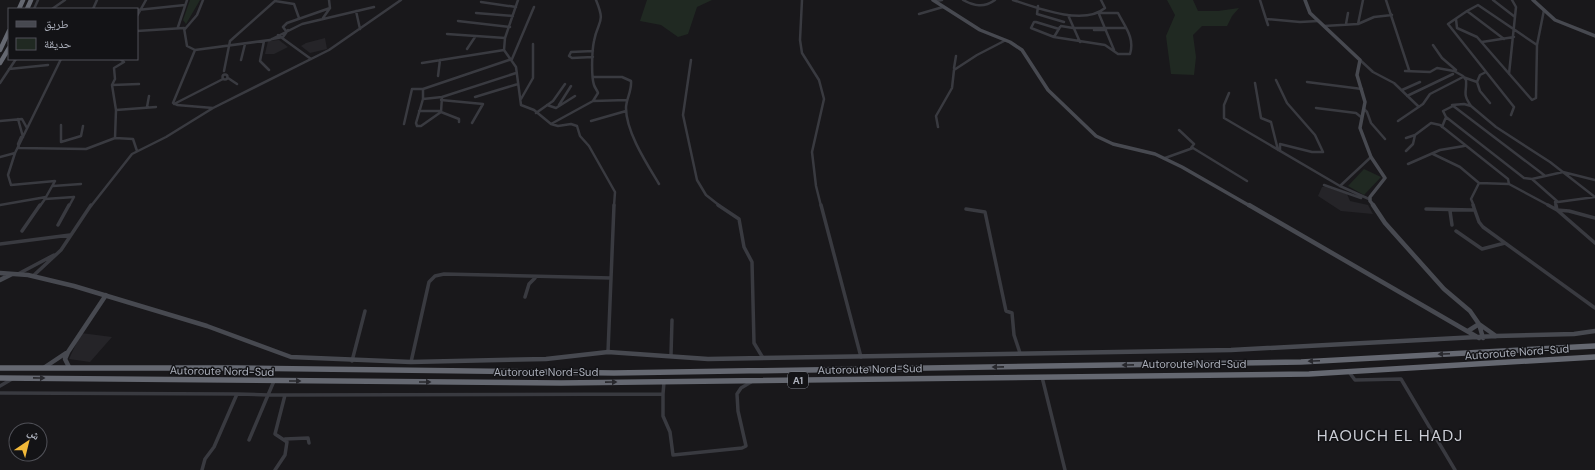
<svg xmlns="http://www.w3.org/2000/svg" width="1595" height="470" font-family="'DM Sans','Noto Naskh Arabic',sans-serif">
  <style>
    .built { fill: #252428 }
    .green { fill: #202922 }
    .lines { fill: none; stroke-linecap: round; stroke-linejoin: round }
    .street-far1 { stroke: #393a40; stroke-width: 2.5 }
    .street { stroke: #393a40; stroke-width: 3.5 }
    .secondary-far1 { stroke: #474950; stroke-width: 3.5 }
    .secondary { stroke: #474950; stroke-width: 4.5 }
    .highway-far1 { stroke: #656871; stroke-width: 4.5 }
    .highway { stroke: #656871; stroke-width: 5.5 }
    .oneway { fill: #28282d }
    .labels { text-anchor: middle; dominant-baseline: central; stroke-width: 3; stroke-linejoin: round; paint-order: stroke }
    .shield { fill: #131316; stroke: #7d8089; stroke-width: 1 }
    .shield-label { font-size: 10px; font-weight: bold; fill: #abafba }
    .street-label { font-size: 11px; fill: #abafba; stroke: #131316 }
    .near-quarter-label { font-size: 16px; letter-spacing: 1px; fill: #ccced6; stroke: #131316 }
  </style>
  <rect width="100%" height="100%" fill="#19181b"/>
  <!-- built -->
  <path class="built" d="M325,38l2,11 -17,4 -9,-7 5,-3z
    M279,40l9,7 -14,7h-9l3,-13z
    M1322,187h4l21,7 3,7 18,4 5,9 -32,-3 -23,-15z
    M81,333l31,4 -22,25 -21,-3z"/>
  <!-- green -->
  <path class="green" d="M190,0h10l-14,24 -3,-4z
    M647,0h65l-15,7 -9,27 -10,3 -17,-12 -21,-4z
    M1167,0h26l5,11h20l21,-3 -7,8 -5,10h-25l-9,9 3,22 -2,18 -23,-1 -5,-38 9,-21z
    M1364,169l17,8 -17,18 -16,-9z"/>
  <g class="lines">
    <!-- street-far1 -->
    <path class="street-far1" d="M518,0l-13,38 -1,12 12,17 5,38 13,5 17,14 7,2 13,-2 6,2 3,10 9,10 26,46 -1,14
      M802,0l-2,40 2,13 17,27 5,19 -12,53 4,34 5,20
      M963,0c11,6 21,8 32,0
      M1013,0c24,8 71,26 92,8l-4,-8
      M1260,0l6,19
      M1386,0l23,70
      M1493,0l22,17
      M275,1l19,3 5,14
      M936,1l6,-1
      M481,2l35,5
      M1038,6l-1,8 27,8
      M34,9l4,-9
      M52,9l13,-9
      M93,9l4,-9
      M137,10l48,-5
      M356,11l4,18
      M1467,11l-19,13 66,83 -3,8
      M476,13l37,3
      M919,14l24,-7
      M1099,14l15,36
      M1068,15l12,27
      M137,16l9,-16
      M323,18l7,-10 -1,-8
      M1456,19l1,9 20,9 55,63 4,-2 1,-53 7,-35
      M458,21l52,6
      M1346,24l2,-11
      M1358,24l16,-7 18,-2
      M1268,25l-2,-6 34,3 18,-1
      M1061,26l12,2h53
      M1324,26l34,-2 5,-24
      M178,27l9,-27
      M185,29l12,-14 6,-15
      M1059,29l-23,-7h-2l-3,6 23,9 51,8 13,9h12c5,-16 -5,-27 -12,-41h-17
      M1094,30h12
      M137,31l47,-3 3,18 8,4 75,-10 32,-16 72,-17
      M286,31l-3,-4 4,-4 43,-15
      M447,34l58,4
      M278,35l33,24
      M1054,37l6,-10
      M272,39l11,-2 5,-7
      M1504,39l-37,-28 11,-6 59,40
      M264,41l-4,20 9,9
      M1482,42l32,-5
      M1433,45l9,13 14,12
      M467,49l8,-12
      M195,50l-22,53 4,2 36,3
      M593,51l-22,1 -2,4 3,2 21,-1
      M114,59h6l4,3 -10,6 1,11 -3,6 4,25 -1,28
      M241,60l4,-16
      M691,60l-8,55 14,65 9,15 14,11
      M1360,60l13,12 21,11 25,24
      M422,63l82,-13
      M954,68l2,-12
      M9,69l39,-4
      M224,71l6,-30 46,-41
      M1405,71l25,1 7,-4 17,3 9,5 3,4c1,13 -4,13 5,26
      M1509,74l7,-67 -4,-7
      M222.5 77a2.5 2.5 0 1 1 5 0a2.5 2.5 0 1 1-5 0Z
      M438,76l2,-16
      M594,77h28l9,4c1,10 -5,18 -5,27 0,24 21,56 33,76
      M228,78l9,6
      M1276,80l11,23 28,32 8,17h-11l-32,-8v7
      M1307,82l55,7
      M1477,82l3,9 10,12
      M0,83l16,-24
      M1255,83l6,35 10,4 7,28
      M112,85l27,-1
      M1402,90l18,-8
      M1229,93l-5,12v13l116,68
      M1407,96l46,-22
      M442,97l-19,2v-10l89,-30 22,-52
      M475,97l43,-13
      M423,99l-7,24 1,3h4l20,-14
      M521,99l12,-21v-34
      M441,100l42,4 -11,19
      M593,101l34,-1
      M174,104l49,-25
      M547,105l9,3 19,-12
      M559,105l12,-19
      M1453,106l-10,5 3,6 78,61 8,1 31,-7 32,8
      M147,107l2,-11
      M1316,108l40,5 5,4
      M1364,109l3,3 4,11 14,16
      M116,110l40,-3
      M419,111h21
      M536,113l17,-12 12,-17
      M18,119l5,18
      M0,121l22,-2 5,9
      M591,121l35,-10
      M1398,121l25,-17 7,-10 33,-17 14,5 3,-7 6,-3
      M459,122v-3l-18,-7 1,-15 74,-24
      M404,124l8,-35h11
      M551,124l42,-23 5,-8c-1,-3 -3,-5 -4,-8 -3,-9 -2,-35 0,-44 4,-21 12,-17 2,-41
      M61,125v17
      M938,127l-2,-11 16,-28 2,-18 23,-15 29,-15
      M1442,127l4,-10
      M1179,130l15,14 -3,4
      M21,137l-3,7 1,4 67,1 29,-11 18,1 4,12
      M1406,138l9,-3 16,-12 9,2 68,54 1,5 41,22
      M61,142l20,-6 2,-10
      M1406,151l7,-7 2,-9
      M1433,154l27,13 19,16
      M0,157l15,-4
      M1165,158l28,-10 54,33
      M1408,164l32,-14 24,-4
      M1544,175l-92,-70 12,-1 7,2 25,21 54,35 45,35
      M1532,179l26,23h-3l1,4
      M1324,185l37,13
      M53,186l28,-2
      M1369,199l-29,-13 31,-29
      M1558,202l37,-5
      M0,205l46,-8 9,-16 -44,4 -3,-10 7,-22 46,-94
      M40,206l5,-7 29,-2
      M69,206l5,-9
      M91,206l41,-52 34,-17 47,-29 116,-58 72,-50
      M1474,206l-3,-7 8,-16 30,1"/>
    <!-- street -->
    <path class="street" d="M718,205l21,14 5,28 8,15 2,81 9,15
      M821,205l40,152
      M1473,205l6,17 4,5 112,81
      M1548,205l9,5 38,33
      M1556,205l1,5 12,1 26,7
      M966,209l19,3 21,99 6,2 2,22 6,18
      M1426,209l47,1
      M1450,211l2,14
      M58,225l11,-20
      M22,231l18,-26
      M1456,231l26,18 23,-6
      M0,244l70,-9
      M18,274l36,-19
      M33,276l28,-26 30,-45
      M525,297l4,-13 6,-6
      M608,352l6,-147
      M671,355l1,-35
      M352,361l13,-50
      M411,362l18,-80 6,-6 9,-2 167,4
      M1349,372l6,8 46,-1 54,91
      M1042,377l23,93
      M274,381l-6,14h17
      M0,386l12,-7
      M0,393l237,1 -23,53 -9,12 -3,11
      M237,394l31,1 -19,45
      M663,394l1,-12
      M285,439l23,-1 1,5
      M275,470l10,-15 2,-13 -12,-8 10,-39 378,-1v22l7,16 3,23 69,-7 4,-2 -8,-35 -1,-17 4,-6 10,-6"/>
    <!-- secondary-far1 -->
    <path class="secondary-far1" d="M933,0l47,30 30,12 12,8 26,40 48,46 17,8 42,10 27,13 68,39
      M1305,0l5,13 50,47 -3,15 8,27 -5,26 11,29 14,21 -15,19v4l4,5
      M1533,0l22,20 40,16"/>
    <!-- secondary -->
    <path class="secondary" d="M1249,205l230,133
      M1373,205l12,18 59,66 26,22 9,13 17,12
      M0,273l28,2 46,11 133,40 84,31 120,5 135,-3 62,-7 100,7 523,-9 265,-14 78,-2 21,-3
      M0,280l12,-6
      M1468,331l11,-7 4,14
      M45,367l21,-14
      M69,367l-4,-8 3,-7 38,-57"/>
    <!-- highway-far1 -->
    <path class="highway-far1" d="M19,9l4,-9
      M27,9l4,-9
      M0,50l9,-19
      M0,63l9,-15"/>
    <!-- highway -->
    <path class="highway" d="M0,368h237l377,5 687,-11 294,-16
      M0,378l561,5 748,-9 286,-17"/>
  </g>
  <!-- one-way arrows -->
  <defs><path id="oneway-solid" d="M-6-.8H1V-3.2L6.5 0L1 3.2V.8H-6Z"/></defs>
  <g class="oneway">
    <use href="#oneway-solid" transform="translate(1444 354) rotate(177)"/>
    <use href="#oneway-solid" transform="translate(1314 361) rotate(177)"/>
    <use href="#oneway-solid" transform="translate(1128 365) rotate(179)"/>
    <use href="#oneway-solid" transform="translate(998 367) rotate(179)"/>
    <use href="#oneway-solid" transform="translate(39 378) rotate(1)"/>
    <use href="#oneway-solid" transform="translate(295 381)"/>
    <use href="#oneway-solid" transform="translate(425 382)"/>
    <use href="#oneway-solid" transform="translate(611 382) rotate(-1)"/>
  </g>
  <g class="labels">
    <!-- shield labels -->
    <rect class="shield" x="788" y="372" width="20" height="16" rx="3"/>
    <g class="shield-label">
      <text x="798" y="380">A1</text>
    </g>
    <!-- street labels -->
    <g class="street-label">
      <text transform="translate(1517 352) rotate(-4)">Autoroute Nord-Sud</text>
      <text x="1194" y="364">Autoroute Nord-Sud</text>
      <text transform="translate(870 369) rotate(-1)">Autoroute Nord-Sud</text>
      <text transform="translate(222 371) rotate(1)">Autoroute Nord-Sud</text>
      <text x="546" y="372">Autoroute Nord-Sud</text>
    </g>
    <!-- near-quarter labels -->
    <g class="near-quarter-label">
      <text x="1390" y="435">HAOUCH EL HADJ</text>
    </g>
  </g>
  <!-- legend -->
  <rect x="8" y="8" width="130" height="52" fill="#131316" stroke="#505158"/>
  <rect x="16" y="21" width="20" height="6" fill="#474950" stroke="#505158"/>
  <text x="44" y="28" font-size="12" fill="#abafba">طريق</text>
  <rect x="16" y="38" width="20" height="12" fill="#202922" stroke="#505158"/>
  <text x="44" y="48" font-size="12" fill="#abafba">حديقة</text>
  <!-- north arrow -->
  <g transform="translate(28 442) rotate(35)"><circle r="19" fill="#131316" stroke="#505158"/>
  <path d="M0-3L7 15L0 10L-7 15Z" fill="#f2b939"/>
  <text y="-6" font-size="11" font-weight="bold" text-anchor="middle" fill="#abafba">ش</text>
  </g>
</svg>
